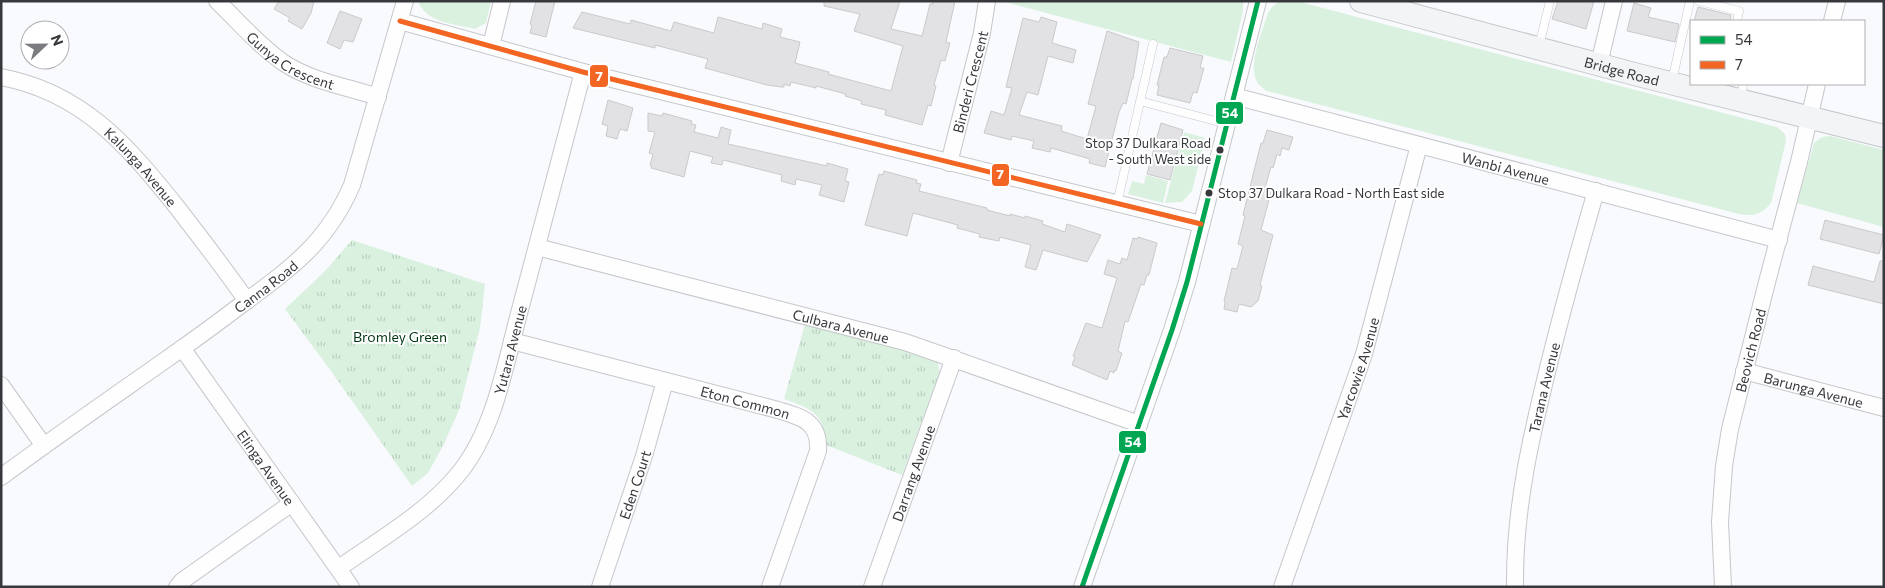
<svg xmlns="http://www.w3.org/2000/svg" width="1885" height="588" font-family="Commissioner,sans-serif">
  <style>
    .grass { fill: #daf1e0 }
    .park { fill: url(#park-tufts) }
    .building { fill: #e2e2e5; stroke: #cacacd }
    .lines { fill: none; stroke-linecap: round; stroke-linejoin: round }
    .lane-casing { stroke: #c5c7ca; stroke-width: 9 }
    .street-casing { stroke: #c5c7ca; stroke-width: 18 }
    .secondary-casing { stroke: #c5c7ca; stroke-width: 24 }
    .lane { stroke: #fefeff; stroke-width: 8 }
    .street { stroke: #fefeff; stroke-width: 16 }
    .secondary { stroke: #f2f4f6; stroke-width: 22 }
    .bus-1-casing { stroke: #fff; stroke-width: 9 }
    .bus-2-casing { stroke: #fff; stroke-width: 9 }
    .bus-1 { stroke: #00a651; stroke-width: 5 }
    .bus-2 { stroke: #f26522; stroke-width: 5 }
    .bus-dot { fill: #36383c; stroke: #fff; stroke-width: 2 }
    .labels { text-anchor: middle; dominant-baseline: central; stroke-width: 4; stroke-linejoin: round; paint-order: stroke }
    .bus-label { font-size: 13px; fill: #36383c; stroke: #fff; text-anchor: end }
    .street-label { font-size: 14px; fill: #36383c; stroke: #fff }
    .park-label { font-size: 14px; fill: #003713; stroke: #fff }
    .line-badge { stroke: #fff; stroke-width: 2 }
    .badge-label { font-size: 14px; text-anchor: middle; font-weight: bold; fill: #fff }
  </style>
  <defs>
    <pattern id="park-tufts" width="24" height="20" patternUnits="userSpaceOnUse" patternTransform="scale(1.25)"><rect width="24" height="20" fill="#daf1e0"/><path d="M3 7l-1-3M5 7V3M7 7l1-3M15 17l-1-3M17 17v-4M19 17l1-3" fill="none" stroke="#bccfc1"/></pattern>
  </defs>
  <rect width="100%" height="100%" fill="#f8fafd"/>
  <!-- grass -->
  <path class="grass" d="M418,1h73l-5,22 -11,6c-20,-5 -49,-6 -57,-28z
    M1001,1h242v10l-12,51z
    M1280,1h16l481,126 8,7 1,7 -15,62c-9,11 -18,14 -32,11l-472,-123c-6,-4 -11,-8 -12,-15 -5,-16 8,-47 13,-63l4,-6z
    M1184,132l21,6 -13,53 -10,11 -17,1z
    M1830,136l54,14v77l-87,-24 17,-60 8,-6z
    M1146,175l22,6 -5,22 -35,-9 4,-13 12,3z"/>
  <!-- park -->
  <path class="park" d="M352,240l133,44 -5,44 -21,82 -16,36 -15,27 -16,13 -81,-115 -46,-62 40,-38z
    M806,321l131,39 3,12 -38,103 -76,-30c-2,-32 -14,-36 -42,-46z"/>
  <!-- building -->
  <path class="building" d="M279,1h35l-3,12 -9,16 -14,-8 2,-3 -16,-9z
    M536,1h19l-9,36 -16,-4 2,-8 -2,-1z
    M824,1h76l-9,28 31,7 8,-32h3v-3h22l-9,41 4,1 -5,18 -4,-1 -7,25 2,1 -5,20 -3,-1 -6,20 -37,-10 1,-5 -25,-6 1,-3 -17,-5 1,-2 -30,-8v2l-25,-6 -1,4 -6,-2v3h-3l-14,-2 -62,-17 3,-9 -53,-14v3l-82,-20 9,-16 48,12 1,-4 40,11 3,-9 40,11 4,-16 44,12 1,-6 19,6 -2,8 20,5 -5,21 34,9 -1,2 63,17 12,-45 -49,-15 6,-17 -36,-8z
    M1558,1h36l-8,28 -34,-10z
    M1634,3l17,5 -3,9 31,7 -4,18 -48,-11z
    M1698,7l33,8 -1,6h-36z
    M340,11l22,8 -9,23 -9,-2 -4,9 -13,-6z
    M1041,17l16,5 -5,21 24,7 -3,13 -25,-7 -10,39 -11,-3 -8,23 43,11 -1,5 26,8 9,-33 -8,-2 19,-73 32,11 -6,37h-1l-6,25 -3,-1 -4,9 -14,55 -16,-4 1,-4 -39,-11 -1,4 -18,-4 2,-7 -22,-5 -1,4 -27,-7 7,-22 13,4 8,-27 -6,-1 17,-69 16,4z
    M1170,48l33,8 -3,12h4l-7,25 -4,-1 -3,11 -33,-8 2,-10h-2l7,-28h3z
    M608,100l25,8 -6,23 -7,-2 -3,10 -11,-3 2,-10 -6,-2z
    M648,113l14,3 1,-3 29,8 -1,3 5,1 -2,7 24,6 3,-11 10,3 -3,14 99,22v-3l21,6 -3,12 4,1 -5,20 -25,-7 3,-10 -26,-6 -1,6 -14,-4 1,-6 -59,-15 -1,5 -11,-2 2,-6 -23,-6 -6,26 -33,-9 1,-2 -2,-1 3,-11 -4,-1 6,-21 -7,-1z
    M1161,123l22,7 -13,50 -23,-6z
    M1267,130l26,7 -4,13 -7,-2 -2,8 -3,-2 -4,14 -2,-1 -7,24 7,1 -10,38 12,5 -13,50 2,1 -4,15 -7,6 -12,-3 -2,8 -13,-3 1,-7 -1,-1 8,-33 5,1 6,-23 -5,-2 7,-28 -2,-1 18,-72h2z
    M884,171l33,9 -1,3 5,1 -2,7 68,17v2l23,6v-2l15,4v-2l18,5 -1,3 23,8 2,-8 34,11 -14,27 -44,-12 -7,20 -11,-3 6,-22 -31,-8 -1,4 -20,-4 1,-3 -23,-6 1,-3 -45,-12 -6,23 -42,-11 14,-51 4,1z
    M1825,220l59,15 -5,19 -59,-15z
    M1138,237l19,6 -8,32h-2l-3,10 -3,-1 -13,38 -3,-1 -7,30 4,2 -6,18 -2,-1v3l-4,-2 -3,9 -35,-15 3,-8 -2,-1 13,-33 16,5 15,-50 -13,-4 4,-14 12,4 2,-6 5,2 6,-22 4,1z
    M1880,261h4v43l-76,-19 5,-19 61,16z"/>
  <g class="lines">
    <!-- lane casing -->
    <g class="lane-casing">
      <path id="lane" d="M1699,1l40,10 -2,10
        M1539,46l11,-45
        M1672,81l18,-80
        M1741,99l2,-15
        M1140,101l87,23
        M1117,204l36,-160"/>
    </g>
    <!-- street casing -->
    <g class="street-casing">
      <g id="street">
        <path id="s1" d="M217,1c22,21 42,45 67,62 27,18 64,24 94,34"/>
        <path d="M400,21l183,51 618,152"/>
        <path d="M1832,21l5,-20"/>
        <path d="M491,46l11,-45"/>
        <path d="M1599,64l15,-63"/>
        <path id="s2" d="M1,77c81,15 126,68 175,129 24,31 48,62 71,95"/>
        <path id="s3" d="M1234,96l545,144"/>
        <path id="s4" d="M949,163l33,-130 5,-32"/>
        <path id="s5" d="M537,247l368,95 234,82"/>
        <path id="s6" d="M512,341l266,69c23,7 42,11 40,41l-48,136"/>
        <path id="s7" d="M182,348l169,239"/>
        <path id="s8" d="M1744,371l140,37"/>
        <path d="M1,385l43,61"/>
        <path id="s9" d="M1,477c54,-40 109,-78 163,-116 26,-18 52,-37 77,-56 49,-36 86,-62 111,-120l53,-184"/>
        <path id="s10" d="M339,568c41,-29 89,-56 121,-96 36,-45 46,-112 61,-166 21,-78 41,-156 62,-234"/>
        <path d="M177,587l5,-6 110,-78"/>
        <path id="s11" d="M600,587l44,-131 21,-75"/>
        <path id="s12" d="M872,587l82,-229"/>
        <path d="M1082,587l90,-257 15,-48 71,-281"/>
        <path id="s13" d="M1282,587l82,-233 55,-209"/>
        <path id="s14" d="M1515,587c-1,-80 17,-155 36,-231 14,-56 29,-110 45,-165"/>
        <path id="s15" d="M1723,587l-3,-65 4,-56 6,-37 37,-147 32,-120 18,-78"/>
      </g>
    </g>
    <!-- secondary casing -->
    <g class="secondary-casing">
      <g id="secondary">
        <path id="s16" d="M1361,1l277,74 246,61"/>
      </g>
    </g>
    <!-- lane -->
    <use href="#lane" class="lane"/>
    <!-- street -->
    <use href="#street" class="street"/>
    <!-- secondary -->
    <use href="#secondary" class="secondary"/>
    <!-- bus-1 casing -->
    <g class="bus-1-casing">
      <path id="bus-1" d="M1082,587l90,-257 15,-48 71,-281"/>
    </g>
    <!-- bus-2 casing -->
    <g class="bus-2-casing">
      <path id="bus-2" d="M400,21l183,51 618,152"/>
    </g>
    <!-- bus-1 -->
    <use href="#bus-1" class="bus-1"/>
    <!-- bus-2 -->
    <use href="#bus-2" class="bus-2"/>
  </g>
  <!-- markers -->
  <g class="bus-dot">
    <circle cx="1220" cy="150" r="4.5"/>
    <circle cx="1209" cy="193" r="4.5"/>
  </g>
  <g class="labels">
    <!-- bus labels -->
    <g class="bus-label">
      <text x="1211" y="143">Stop 37 Dulkara Road<tspan x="1211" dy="16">- South West side</tspan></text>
      <text x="1218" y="193" text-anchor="start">Stop 37 Dulkara Road - North East side</text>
    </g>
    <!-- street labels -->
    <g class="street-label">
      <text stroke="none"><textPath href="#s1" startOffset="96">Gunya Crescent</textPath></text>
      <text stroke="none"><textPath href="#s16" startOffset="270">Bridge Road</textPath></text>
      <text stroke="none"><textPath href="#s4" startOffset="84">Binderi Crescent</textPath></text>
      <text stroke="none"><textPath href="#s2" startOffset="170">Kalunga Avenue</textPath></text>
      <text stroke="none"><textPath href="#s3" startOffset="281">Wanbi Avenue</textPath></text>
      <text stroke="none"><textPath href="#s9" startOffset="326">Canna Road</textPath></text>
      <text stroke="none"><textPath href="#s5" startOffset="314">Culbara Avenue</textPath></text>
      <text stroke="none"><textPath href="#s10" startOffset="288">Yutara Avenue</textPath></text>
      <text stroke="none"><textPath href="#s15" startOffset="240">Beovich Road</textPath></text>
      <text stroke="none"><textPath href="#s13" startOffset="231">Yarcowie Avenue</textPath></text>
      <text stroke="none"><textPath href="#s14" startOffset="202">Tarana Avenue</textPath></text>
      <text stroke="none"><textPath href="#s8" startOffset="72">Barunga Avenue</textPath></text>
      <text stroke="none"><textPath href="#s6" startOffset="241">Eton Common</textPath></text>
      <text stroke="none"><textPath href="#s7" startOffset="146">Elinga Avenue</textPath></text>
      <text stroke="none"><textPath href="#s12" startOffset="121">Darrang Avenue</textPath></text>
      <text stroke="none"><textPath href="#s11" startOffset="108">Eden Court</textPath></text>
    </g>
    <!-- park labels -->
    <g class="park-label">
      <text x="400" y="336">Bromley Green</text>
    </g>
  </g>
  <g class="line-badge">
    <rect x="589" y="64" width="20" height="24" rx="5" fill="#f26522"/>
    <rect x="1215" y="101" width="29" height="24" rx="5" fill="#00a651"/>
    <rect x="991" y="163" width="19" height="24" rx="5" fill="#f26522"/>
    <rect x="1118" y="430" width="29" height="24" rx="5" fill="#00a651"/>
  </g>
  <g class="badge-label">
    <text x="599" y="81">7</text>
    <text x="1230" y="118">54</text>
    <text x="1000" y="179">7</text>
    <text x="1133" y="447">54</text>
  </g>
  <!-- border -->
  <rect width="1885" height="588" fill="none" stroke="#36383c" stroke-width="5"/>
  <!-- legend -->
  <rect x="1690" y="20" width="175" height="65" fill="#ffffff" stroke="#afafb1"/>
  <rect x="1700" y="36" width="25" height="8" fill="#00a651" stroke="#afafb1"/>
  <text x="1735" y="45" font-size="15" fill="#36383c">54</text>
  <rect x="1700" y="61" width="25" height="8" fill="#f26522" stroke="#afafb1"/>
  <text x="1735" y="70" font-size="15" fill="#36383c">7</text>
  <!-- north arrow -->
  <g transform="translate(45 45) rotate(68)"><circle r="24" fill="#ffffff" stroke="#afafb1"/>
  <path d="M0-4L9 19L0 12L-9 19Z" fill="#7a7c80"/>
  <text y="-8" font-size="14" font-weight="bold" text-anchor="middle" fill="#36383c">N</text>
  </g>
</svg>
